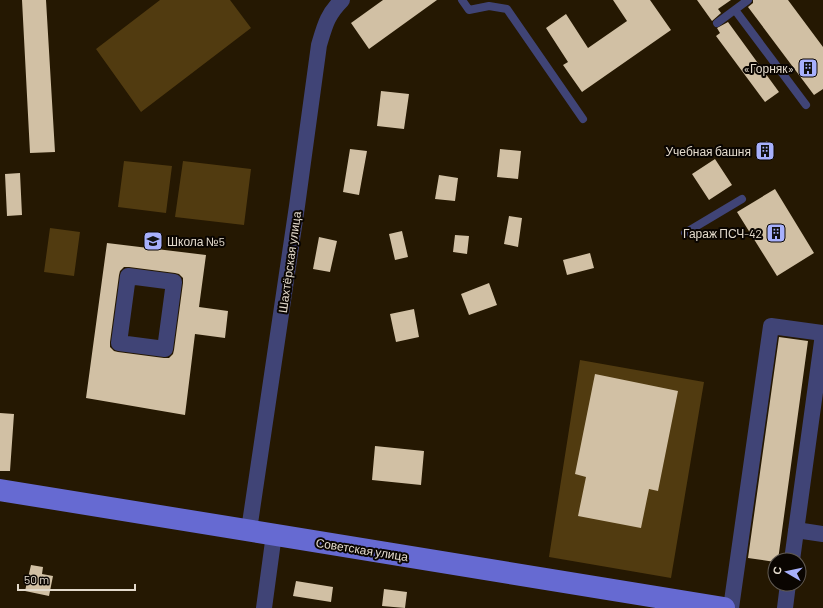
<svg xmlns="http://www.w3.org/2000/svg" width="823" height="608" font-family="Barlow,sans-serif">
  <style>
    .grass { fill: #513b10 }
    .building { fill: #d1c0a4; fill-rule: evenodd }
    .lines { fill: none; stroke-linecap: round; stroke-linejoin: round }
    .lane { stroke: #404476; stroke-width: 8 }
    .street { stroke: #404476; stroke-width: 16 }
    .primary { stroke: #666ad2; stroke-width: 22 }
    .labels { text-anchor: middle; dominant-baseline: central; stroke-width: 4; stroke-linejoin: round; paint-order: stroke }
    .poi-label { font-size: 12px; fill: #e3dacc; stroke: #0a0501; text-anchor: end }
    .street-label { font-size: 12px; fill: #e3dacc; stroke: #0a0501 }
  </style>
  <rect width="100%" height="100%" fill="#251802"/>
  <!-- grass -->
  <path class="grass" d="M160,0h70l21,28 -110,84 -45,-63z
    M124,161l48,5 -6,47 -48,-6z
    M183,161l68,8 -7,56 -69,-8z
    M50,228l30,4 -6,44 -30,-4z
    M580,360l124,22 -33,196 -122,-21z"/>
  <!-- building -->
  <path class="building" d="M22,0h24l9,152 -25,1z
    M383,0h54l-68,49 -18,-26z
    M613,0h37l21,30 -89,62 -19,-27 5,-3 -22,-34 20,-14 22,34 39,-27z
    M697,0h34l-13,9 3,4 -9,8z
    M753,0h35l35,47v42l-9,6 -66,-88 5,-4z
    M728,22l51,70 -14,10 -49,-66 4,-3 -3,-5z
    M381,91l28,3 -5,35 -27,-3z
    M767,141l7,13 -11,6 -7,-13z
    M350,149l17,2 -8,44 -16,-3z
    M500,149l21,2 -3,28 -21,-2z
    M715,159l17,26 -23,15 -17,-26z
    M20,173l2,42 -15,1 -2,-42z
    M439,175l19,3 -3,23 -20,-2z
    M775,189l39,64 -37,23 -40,-64z
    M509,216l13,2 -4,29 -14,-3z
    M402,231l6,26 -13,3 -6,-26z
    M455,235l14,1 -2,18 -14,-2z
    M319,237l18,4 -7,31 -17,-3z
    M107,243l99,12 -7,52 29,4 -3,27 -30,-4 -10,81 -99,-17zM124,267h5l46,6 4,1 4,4v5l-9,67 -1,4 -4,4h-5l-46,-6 -4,-1 -4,-4v-5l9,-67 1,-4z
    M590,253l4,15 -27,7 -4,-15z
    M489,283l8,22 -28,10 -8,-21z
    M414,309l5,28 -23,5 -6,-28z
    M779,337l29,4 -30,219h-3v2l-27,-4z
    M595,374l83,17 -20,100 -9,-2 -8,39 -63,-12 8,-39 -11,-3z
    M0,413l14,1 -4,57h-10z
    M375,446l49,5 -3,34 -49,-5z
    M31,565l12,2 -1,7 11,2 -4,20 -24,-5z
    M296,581l37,6 -2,15 -38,-6z
    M384,589l23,3 -2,16 -23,-2z"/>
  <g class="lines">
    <!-- lane -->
    <path class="lane" d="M462,0l7,10 20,-4 18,3 76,110
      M735,10l71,95
      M717,23l31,-23
      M685,233l57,-34"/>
    <!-- street -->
    <path class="street" d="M128,276l46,6 -9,67 -46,-6z
      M249,530l48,-324 22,-161c6,-20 8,-30 23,-45
      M796,530l27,4
      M792,560l31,-226
      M264,608l10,-74
      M731,608l40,-282 52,7
      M785,608l3,-24"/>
    <!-- primary -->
    <path class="primary" d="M0,490l724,118"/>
  </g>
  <!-- icons -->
  <defs>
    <g id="building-square" transform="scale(1)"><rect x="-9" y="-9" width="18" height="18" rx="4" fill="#a7b0fc" stroke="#0a0501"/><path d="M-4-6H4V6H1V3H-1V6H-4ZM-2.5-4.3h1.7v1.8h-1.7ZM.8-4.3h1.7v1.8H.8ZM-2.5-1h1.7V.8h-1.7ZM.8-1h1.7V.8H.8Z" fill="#111"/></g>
    <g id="school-square" transform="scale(1)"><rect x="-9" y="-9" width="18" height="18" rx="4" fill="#a7b0fc" stroke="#0a0501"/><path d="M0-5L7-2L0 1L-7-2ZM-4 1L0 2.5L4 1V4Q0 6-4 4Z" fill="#111"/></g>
  </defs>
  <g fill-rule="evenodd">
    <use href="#building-square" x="808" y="68"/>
    <use href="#building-square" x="765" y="151"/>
    <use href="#building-square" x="776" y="233"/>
    <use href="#school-square" x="153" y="241"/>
  </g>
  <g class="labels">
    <!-- poi labels -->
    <g class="poi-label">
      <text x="794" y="68">«Горняк»</text>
      <text x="751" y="151">Учебная башня</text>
      <text x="762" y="233">Гараж ПСЧ-42</text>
      <text x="167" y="241" text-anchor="start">Школа №5</text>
    </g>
    <!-- street labels -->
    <g class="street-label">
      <text transform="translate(289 262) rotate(-82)">Шахтёрская улица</text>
      <text transform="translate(362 549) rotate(9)">Советская улица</text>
    </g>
  </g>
  <!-- north arrow -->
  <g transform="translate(787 572) rotate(279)"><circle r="19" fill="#0a0501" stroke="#615a52"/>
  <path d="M0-3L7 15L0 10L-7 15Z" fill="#a7b0fc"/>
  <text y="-6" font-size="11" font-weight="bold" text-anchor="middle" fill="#e3dacc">С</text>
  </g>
  <!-- scale -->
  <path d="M18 584v6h117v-6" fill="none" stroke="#e3dacc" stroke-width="2"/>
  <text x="24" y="584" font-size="12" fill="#e3dacc" stroke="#0a0501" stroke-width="3" paint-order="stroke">50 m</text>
</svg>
